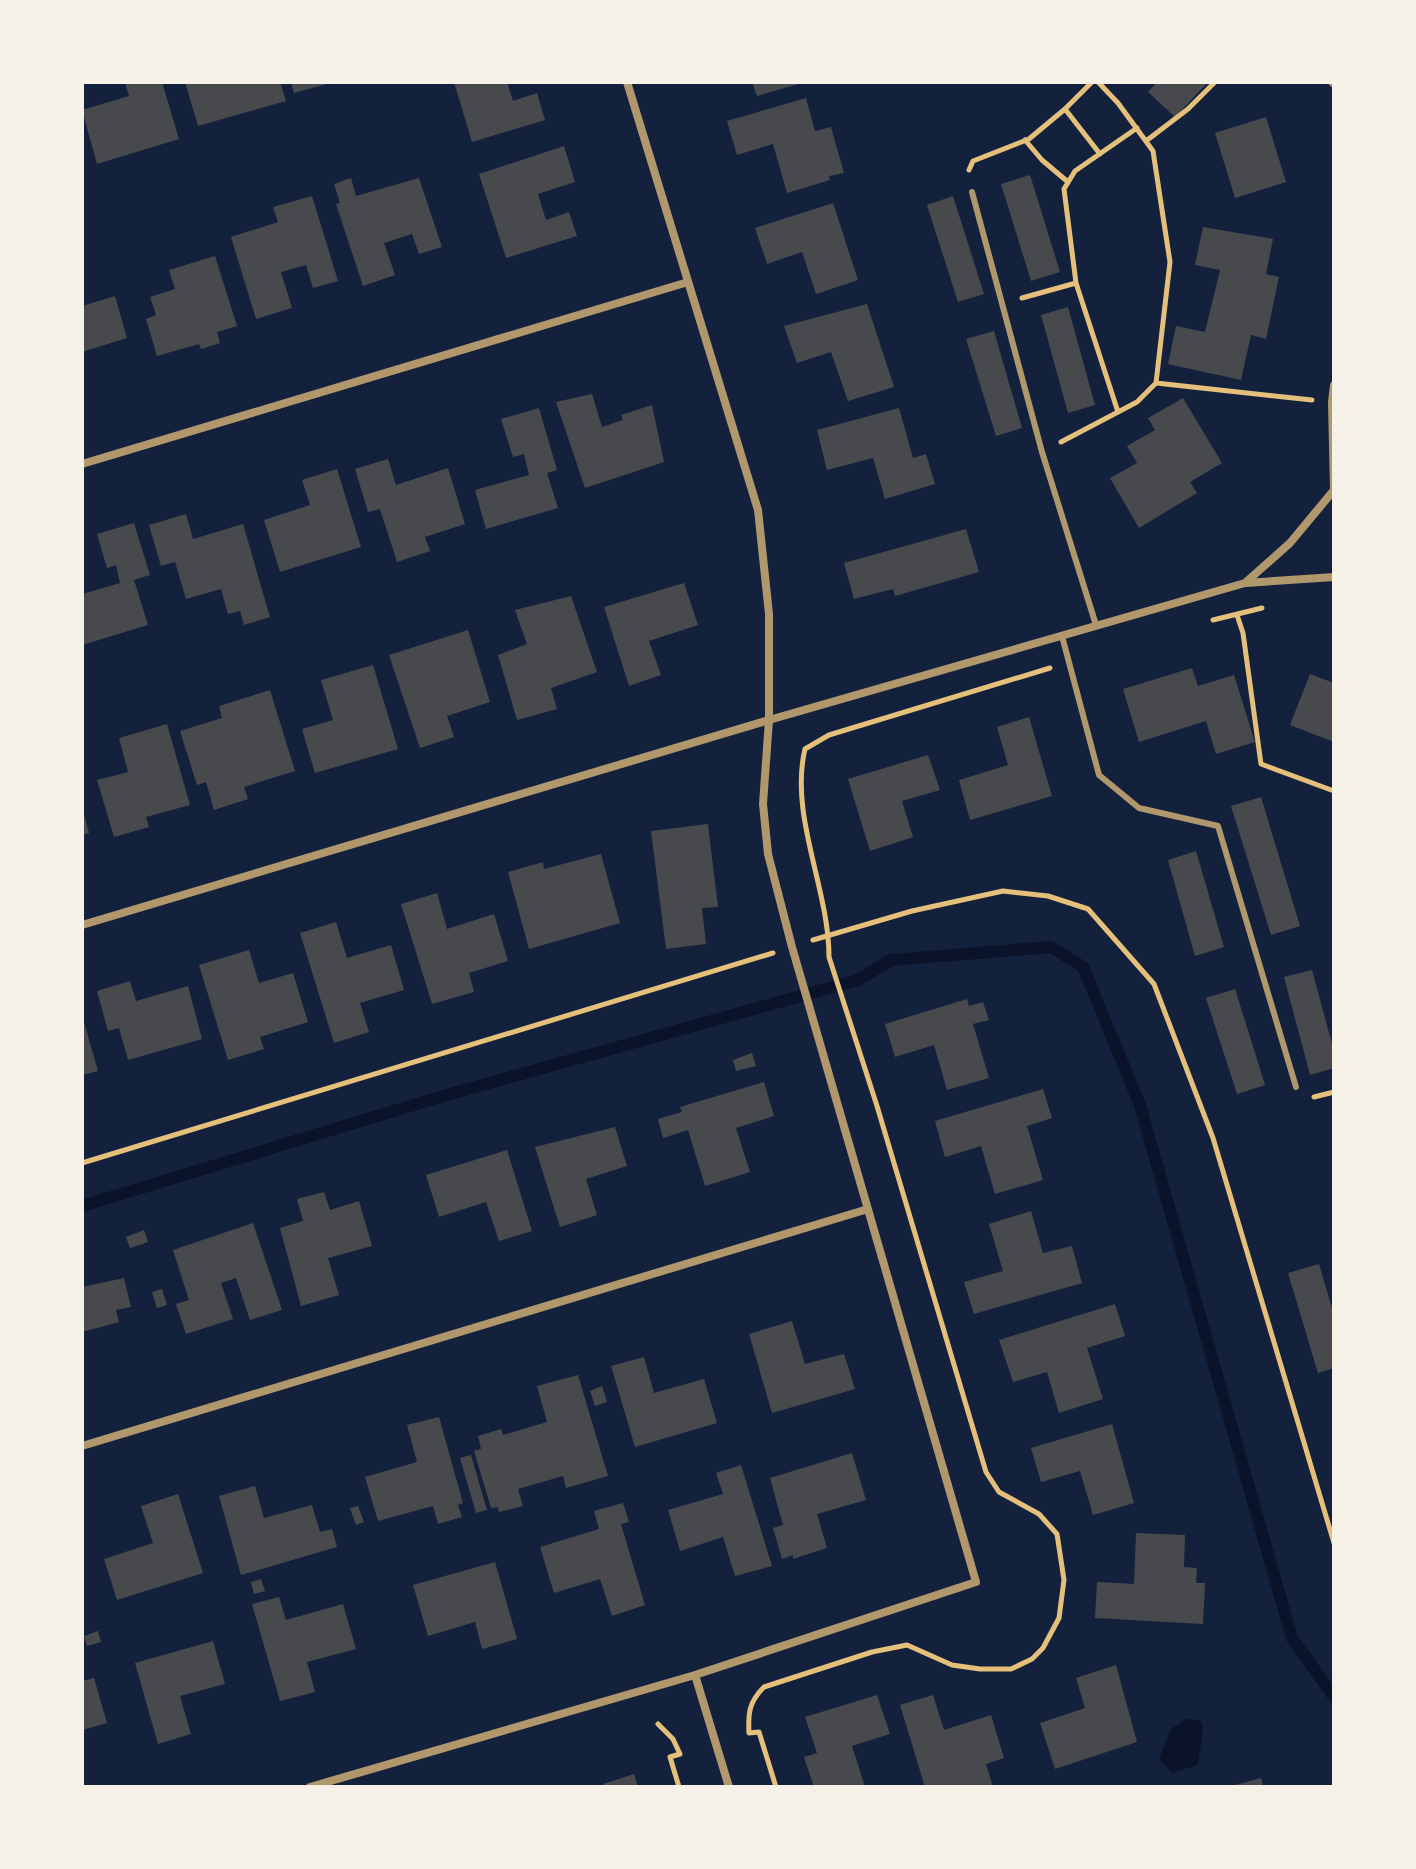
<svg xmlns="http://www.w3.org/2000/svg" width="1416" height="1869" font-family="Inter,sans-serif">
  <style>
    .water { fill: #0b132b }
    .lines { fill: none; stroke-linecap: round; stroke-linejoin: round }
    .stream { stroke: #0b132b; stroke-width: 12 }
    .building { fill: #48494c }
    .path { stroke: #e5c07b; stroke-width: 5 }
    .service { stroke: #b1986c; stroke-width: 6 }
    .minor { stroke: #b1986c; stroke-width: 8 }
  </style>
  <rect width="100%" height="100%" fill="#14213d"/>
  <!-- water -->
  <path class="water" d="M1186,1719l15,2 2,8 -5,36 -26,8 -13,-14 12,-30z"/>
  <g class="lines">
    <!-- stream -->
    <path class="stream" d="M82,1206l361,-110 415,-116 33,-20 160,-13 32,20 57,138 152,533 42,59"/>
  </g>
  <!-- building -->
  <path class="building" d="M125,82h37l17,57 -82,25 -15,-54 47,-14z
    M185,82h95l6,19 -88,25z
    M291,82h39v1l-36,10z
    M454,82h53l6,19 24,-8 8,27 -73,22z
    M752,82h49v1l-44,13z
    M1157,82h51l-33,35 -27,-25z
    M806,98l9,33 16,-4 13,46 -15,3 1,4 -43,13 -14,-49 -36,11 -10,-34z
    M1266,117l20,65 -51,16 -20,-65z
    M564,146l11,36 -37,12 8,26 23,-8 8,24 -71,22 -27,-84z
    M1030,175l30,97 -29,9 -30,-97z
    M351,178l5,18 63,-18 23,69 -23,7 -7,-20 -28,9 11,32 -32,11 -27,-82 4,-1 -6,-19z
    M312,196l26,85 -25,7 -7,-23 -25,7 11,36 -36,11 -25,-82 47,-15 -5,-15z
    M953,196l31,98 -26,8 -31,-97z
    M833,203l25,77 -42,14 -14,-42 -35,12 -12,-36z
    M1203,227l70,12 -7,35 13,3 -13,62 -15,-4 -10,45 -73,-16 8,-38 29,6 15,-62 -25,-5z
    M215,256l22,70 -20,6 3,11 -19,6 -2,-5 -42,12 -11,-37 10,-4 -6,-18 25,-8 -6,-19z
    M115,296l12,42 -45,14v-46z
    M867,304l27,83 -46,14 -17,-49 -34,11 -13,-37z
    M1068,307l27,98 -27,8 -27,-98z
    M994,331l28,97 -26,8 -30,-97z
    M592,394l10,33 21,-7 -2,-5 31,-10 12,57 -79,26 -29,-86z
    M1183,398l39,65 -32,19 7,11 -58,35 -29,-50 27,-15 -10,-17 28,-16 -7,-12z
    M539,408l18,62 -10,3 11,35 -72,21 -11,-39 54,-15 -5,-21 -11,3 -12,-38z
    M899,408l14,50 13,-4 9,30 -50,15 -12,-41 -46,12 -10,-40z
    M388,459l8,26 52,-17 17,56 -40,13 5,14 -33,11 -17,-53 -12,3 -13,-43z
    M337,469l24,78 -81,25 -16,-52 46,-15 -8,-25z
    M186,514l7,25 50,-15 27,93 -26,8 -4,-14 -12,3 -7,-25 -35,10 -11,-37 -14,4 -12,-41z
    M134,523l16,52 -16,5 14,45 -66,20v-51l38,-11 -4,-18 -9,3 -10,-34z
    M966,529l13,43 -84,24 -2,-7 -39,10 -10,-36z
    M684,583l14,42 -49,16 12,34 -32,11 -25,-79z
    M571,596l26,76 -46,16 6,21 -40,11 -19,-65 29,-11 -12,-34z
    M468,630l22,72 -43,14 7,21 -34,11 -31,-93z
    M373,665l25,84 -83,24 -13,-44 31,-9 -12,-40z
    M1192,668l6,18 36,-11 21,67 -39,12 -10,-33 -67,21 -16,-53z
    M1310,674l24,9v59l-44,-17z
    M270,690l25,81 -51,16 4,12 -34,11 -8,-28 -9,3 -17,-54 42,-13 -3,-12z
    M1029,717l23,79 -82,24 -11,-40 49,-15 -11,-38z
    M167,724l23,81 -44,12 3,10 -35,10 -17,-57 31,-8 -9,-34z
    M928,755l12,35 -38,11 11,36 -43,14 -22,-72z
    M1261,797l39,129 -29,9 -40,-129z
    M83,810l6,23 -7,2v-24z
    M708,824l10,83 -16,1 4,36 -40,5 -15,-118z
    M1196,851l28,96 -29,9 -27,-96z
    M601,854l19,69 -91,26 -21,-77 35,-10 1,7z
    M437,893l10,36 47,-15 14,47 -39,12 5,19 -42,12 -31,-100z
    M336,922l11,36 44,-13 13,45 -44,13 9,29 -35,11 -34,-110z
    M249,950l10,33 34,-10 15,49 -48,15 4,12 -36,11 -29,-95z
    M1312,970l22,81v17l-24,7 -26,-98z
    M130,981l6,20 52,-15 14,53 -74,21 -9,-32 -11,3 -11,-40z
    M1235,989l30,96 -28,9 -31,-96z
    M967,999l2,7 14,-4 6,18 -16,4 16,54 -42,12 -13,-45 -39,12 -10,-33z
    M82,1015l16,56 -16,4z
    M752,1053l4,13 -20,5 -3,-11z
    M764,1082l10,34 -38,12 14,44 -45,14 -17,-56 -25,8 -5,-19 24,-7 -2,-5z
    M1043,1089l9,29 -25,8 16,54 -48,14 -14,-48 -36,11 -10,-36z
    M615,1127l12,39 -41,13 11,36 -37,12 -25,-80z
    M507,1150l25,81 -33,10 -13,-39 -47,15 -13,-42z
    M324,1192l6,18 29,-9 13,45 -44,12 11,37 -38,11 -21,-78 23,-7 -6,-22z
    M1031,1211l12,42 29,-7 10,37 -108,31 -10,-32 39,-11 -14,-47z
    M253,1223l29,87 -32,10 -14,-42 -15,5 12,36 -47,15 -10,-30 13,-4 -16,-50z
    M144,1230l4,12 -18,6 -4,-11z
    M1319,1264l15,51v53l-16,5 -30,-100z
    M124,1278l7,29 -15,3 3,12 -37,10v-45z
    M162,1289l5,16 -10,3 -5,-16z
    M1115,1304l10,32 -38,12 16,51 -44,14 -12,-41 -34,10 -14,-42z
    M792,1321l13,43 39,-10 11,35 -83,24 -23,-79z
    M644,1357l10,36 50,-14 13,44 -82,24 -24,-81z
    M578,1375l30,101 -42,12 -3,-12 -45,13 5,17 -24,6 -1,-5 -7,1 -17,-57 7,-2 -3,-13 23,-7 2,6 44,-13 -10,-36z
    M602,1386l5,16 -12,4 -5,-15z
    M439,1417l24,86 -5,2 4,12 -24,7 -5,-18 -55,15 -13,-44 52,-15 -10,-37z
    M1112,1424l22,79 -41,12 -13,-44 -39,11 -10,-34z
    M852,1453l14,47 -49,14 10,34 -34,11v-4l-11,4 -9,-31 10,-3 -13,-47z
    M471,1455l16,55 -11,3 -16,-55z
    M741,1465l31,101 -37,10 -12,-39 -43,14 -12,-41 55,-16 -7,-21z
    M255,1486l9,32 48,-13 8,27 12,-3 5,18 -96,28 -22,-79z
    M178,1494l25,79 -86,27 -13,-41 49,-16 -12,-37z
    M623,1503l6,19 -8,2 24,81 -33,11 -12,-37 -46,14 -14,-46 59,-18 -5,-18z
    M358,1506l6,16 -8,3 -6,-17z
    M1136,1533l49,2 -1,32 13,1 -1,15h9l-2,41 -108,-6 2,-36 37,2z
    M495,1562l22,77 -35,10 -7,-27 -47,14 -15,-51z
    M261,1579l4,12 -11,3 -3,-12z
    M279,1597l7,23 57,-16 13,45 -49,13 8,30 -35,9 -28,-97z
    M98,1631l3,11 -14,4 -3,-10z
    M213,1641l12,43 -45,12 11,38 -33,10 -23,-81z
    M1116,1665l21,77 -82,27 -15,-46 45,-15 -9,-30z
    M94,1678l13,45 -25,7v-49z
    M877,1695l13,39 -38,12 13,41h-51l-10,-30 13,-4 -12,-36z
    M933,1695l11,35 47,-15 13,43 -18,6 7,23h-68l-25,-82z
    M634,1774l4,13h-33l-2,-3z
    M1261,1778l2,9h-31v-1z"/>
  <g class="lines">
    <!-- path -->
    <path class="path" d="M1098,82l20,21 35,48 17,111 -14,121 156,17
      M1065,109l35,45
      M1025,140l17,20 26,22
      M1146,141l42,-32 27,-27
      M969,170l4,-9 56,-22 36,-30 27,-27
      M1022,298l54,-15
      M1118,412l-42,-129 -12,-94 11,-18 62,-43
      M1061,442l76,-40 19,-19
      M1237,615l6,18 18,131 73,27
      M1213,620l49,-12
      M813,940l99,-29 91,-20 45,5 40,13 66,75 59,154 121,405
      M1314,1097l20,-5
      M82,1163l691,-210
      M658,1724l15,15 7,15 -10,3 9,30
      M776,1787l-17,-55 -10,1c-1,-20 0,-31 15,-46l108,-35 35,-7 45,20 28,4h31l21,-10 11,-11 16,-30 5,-38 -7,-46 -18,-20 -40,-22 -13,-20 -109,-366 -48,-149c0,-69 -40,-141 -24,-208l24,-14 221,-67"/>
    <!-- service -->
    <path class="service" d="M972,192l70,260 54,173
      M1062,636l37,139 40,33 79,18 78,261"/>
    <!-- minor -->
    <path class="minor" d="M1332,82l2,2
      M82,464l606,-182
      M1246,583l88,-6
      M82,925l687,-205 476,-137 45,-40 44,-53 -2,-88 2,-17
      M82,1446l786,-237
      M695,1675l34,112
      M310,1787l385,-112 281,-93 -184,-635 -24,-93 -5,-50 6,-84v-106l-11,-104 -131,-428"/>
  </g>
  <!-- border -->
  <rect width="1416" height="1869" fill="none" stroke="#f6f1e7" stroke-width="168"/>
</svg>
